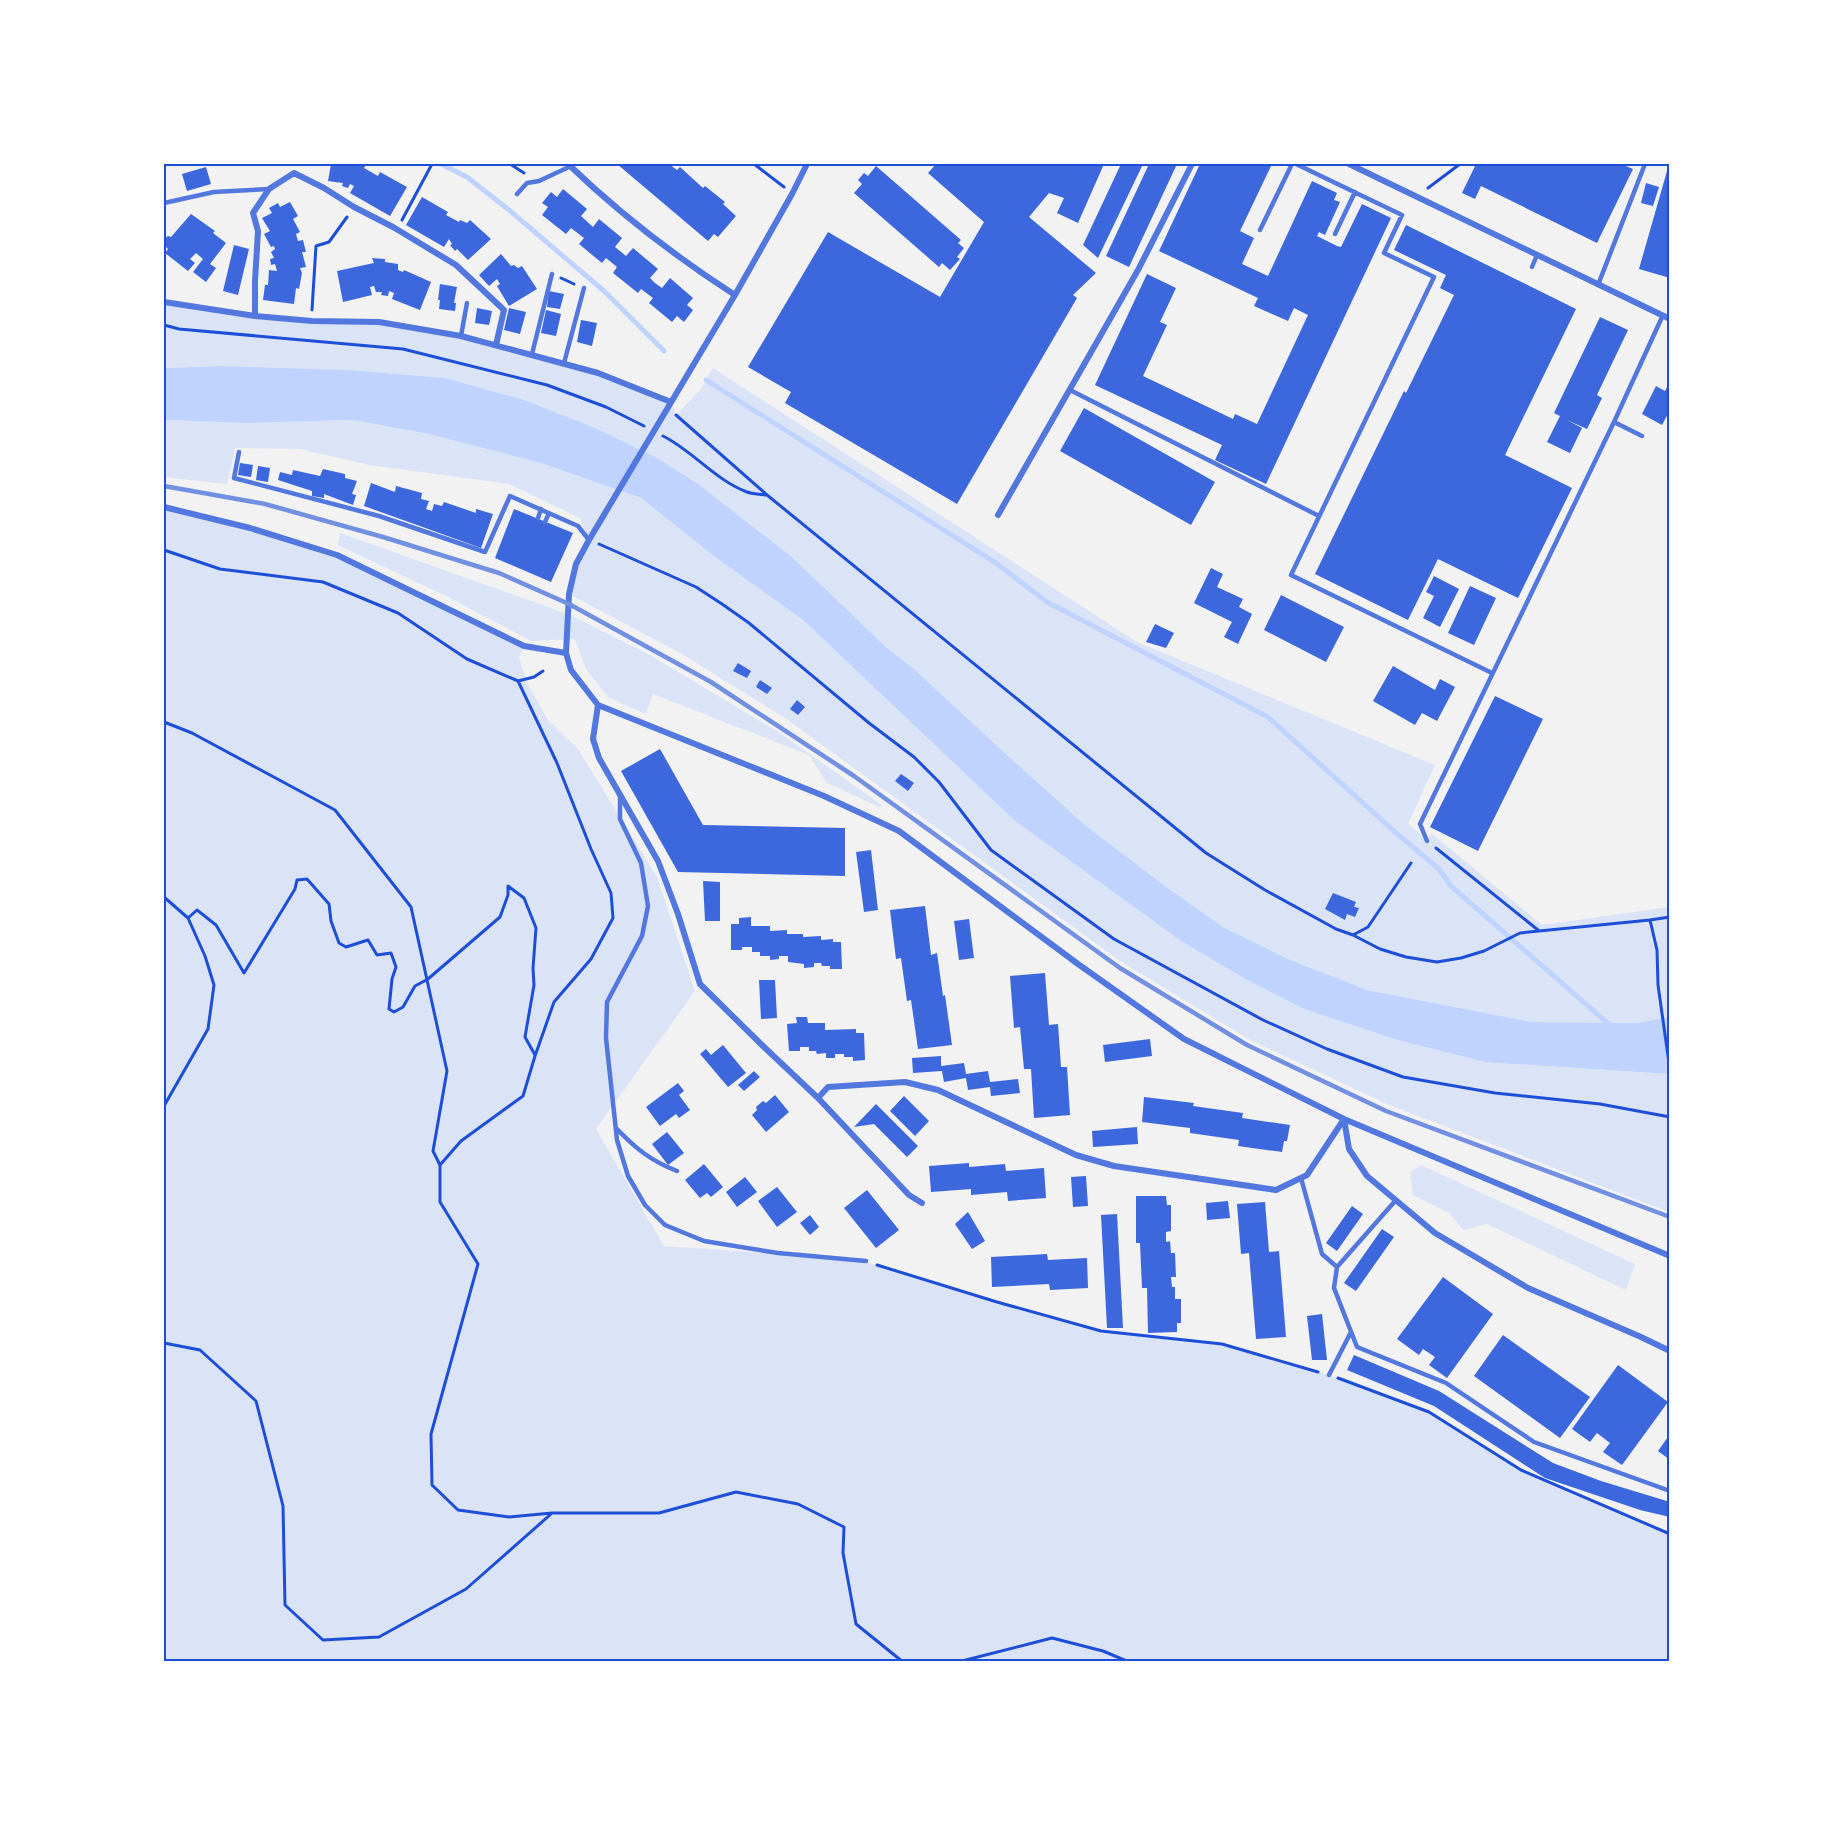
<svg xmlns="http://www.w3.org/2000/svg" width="1833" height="1825" font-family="'Fira Sans Condensed',sans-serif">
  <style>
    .green { fill: #dbe4f7 }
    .water { fill: #bfd3fe }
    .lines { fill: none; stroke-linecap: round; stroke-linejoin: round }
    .stream { stroke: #bfd3fe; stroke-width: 5 }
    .building { fill: #3d67dc }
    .path { stroke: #1d4ed8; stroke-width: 3 }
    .service { stroke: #5277de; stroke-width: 4.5 }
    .minor { stroke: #5277de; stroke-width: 6 }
    .rail { stroke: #7290e2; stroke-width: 4.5 }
    .neatline { fill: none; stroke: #1d4ed8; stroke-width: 2 }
  </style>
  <rect width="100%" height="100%" fill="#f2f2f2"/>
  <!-- green -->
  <path class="green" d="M164,302l91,14 124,6 82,14 137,37 73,29 5,13 25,-26 12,-21 424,274 298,123 -27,59 13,11 5,8 5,-10 111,92 127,-18v110l-32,6 -105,-1 -165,-32 -79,-31 -65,-32 -58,-41 -80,-61 -78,-70 -93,-86 -27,-21 -95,-91 -95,-74 -42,-26 -131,-57 -79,-22 -96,-8 -126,-4 -59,2z
    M164,420l84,3 105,-3 76,14 112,29 100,35 74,59 88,63 212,201 166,120 66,39 57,29 97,32 84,21 184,12v138l-282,-108 -137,-64 -130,-79 -335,-243 -103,-64 -113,-60 7,-30 13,-24 -9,-22 -71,-34 -140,-19 -69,-16 -65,-1 -8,36 -63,-7z
    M164,507l86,21 87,27 187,91 -5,12 9,27 20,35 30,29 79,128 38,114 -99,138 68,117 135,9 63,6 135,41 104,29 121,13 127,37 80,31 92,58 148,64v127l-1505,1z
    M340,533l228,81 82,41 130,78 103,73 -4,1 -52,-24 -18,-28 -156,-61 -7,20 -37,-16 -23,-29 -11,-30 -44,2 -83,-44 -110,-52z
    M1421,1165l214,99 -9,26 -139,-66 -24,6 -14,-17 -36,-18 -3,-23z"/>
  <!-- water -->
  <path class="water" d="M223,366l126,4 96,8 79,22 71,28 60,29 42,26 95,74 95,91 27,21 93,86 78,70 80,61 58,41 65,32 79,31 165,32 105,1 32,-6v57l-184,-12 -84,-21 -97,-32 -57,-29 -66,-39 -166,-120 -212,-201 -88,-63 -74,-59 -100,-35 -112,-29 -76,-14 -105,3 -84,-3v-52z"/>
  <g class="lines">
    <!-- stream -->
    <path class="stream" d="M441,164l26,13 42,33 95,81 60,60
      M706,380l290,183 51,39 221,115 127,115 44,37 12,17 161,141"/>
  </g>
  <!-- building -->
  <path class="building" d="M331,164l35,1 -2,3 14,8 2,-4 27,15 -17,29 -40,-23 4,-7 -4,-2 -2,4 -6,-2 1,-3 -15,-2z
    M617,164h52l8,6 3,-3 23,21 2,-2 20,16 -2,2 13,12 -18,21 -4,-3 -6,7z
    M936,164h168l-26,59 -21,-10 7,-15 -15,-5 -20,24 67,56 -23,22 4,3 -120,206 -172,-101 6,-11 -43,-25 80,-135 112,65 44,-75 -56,-49z
    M1121,164h22l-45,94 -15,-13z
    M1149,164h28l-48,103 -23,-11z
    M1200,164h72l-32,67 14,7 -12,26 26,12 44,-95 25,12 -3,7 6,2 -15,33 -6,-3 -2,4 20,10 4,1 21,-43 29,14 -125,266 -51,-24 7,-15 -127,-60 52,-111 29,14 -16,34 7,3 -24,51 90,43 2,-5 22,10 51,-109 -14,-7 -6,13 -34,-15 4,-8 -99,-47z
    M1476,164h145l12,5 -36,74 -116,-57 -6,13 -13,-6z
    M1669,164h1v114l-31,-9z
    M876,166l85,74 -3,3 6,5 -7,9 3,2 -10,11 -8,-7 -3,4 -85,-74 8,-9 -4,-4 6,-7 4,3z
    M206,167l5,17 -24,7 -5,-17z
    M1646,183l13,4 -6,19 -12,-3z
    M563,189l24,20 -6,7 12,11 6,-8 23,19 -7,9 11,9 7,-8 25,21 -8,9 5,5 7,5 8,-10 23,20 -6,7 6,5 -9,12 -7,-6 -5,6 -23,-19 4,-5 -12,-9 -3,4 -25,-20 4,-6 -11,-9 -4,5 -23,-19 5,-6 -13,-10 -5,6 -24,-19 6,-8 -6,-4 9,-11 6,5z
    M422,197l26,15 -2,3 13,7 1,-2 7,3 3,-3 21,19 -23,21 -11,-11 -2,2 -5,-6 2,-1 -3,-5 -5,8 -38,-22z
    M290,202l8,14 -5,3 7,13 -4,2 2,7 5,-1 3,12h-4l4,15 -6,1 2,5 -3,16 -3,-1 -2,16 -31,-4 2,-15h3l1,-15 8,1 -2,-7 -4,1 -1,-6 4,-1 -3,-6 4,-3 -1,-3 -3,1 -7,-13 6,-3 -8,-13 10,-5 -3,-5 9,-5 2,4z
    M191,214l24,17 -2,2 13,10 -16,21 6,4 -10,14 -13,-10 10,-13 -7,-6 -6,6 5,4 -7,8 -23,-18 3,-4 -4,-4v-6l4,-3 3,1z
    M1406,225l170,84 -71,146 67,33 -54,110 -80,-39 -30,61 -93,-46 89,-183 2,2 48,-98 -14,-7 6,-13 -52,-25z
    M234,245l15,4 -11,46 -15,-4z
    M501,254l10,12 3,-1 4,3 4,-2 15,23 -28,17 -12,-20 3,-2 -3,-5 -8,7 -10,-11z
    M372,258l13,1v3l13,2v6l5,2 1,-2 27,12 -11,28 -28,-11 2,-6 -5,-2 -1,5 -7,-1 1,-3h-6l-2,-6 -4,1 2,8 -29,7 -6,-31 37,-8z
    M440,284l17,3 -3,16h2l-1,8 -16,-2 1,-9h-2z
    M549,291l15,3 -4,15 -13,-2z
    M477,308l15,3 -3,14 -14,-2z
    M509,308l17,4 -6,22 -16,-4z
    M546,310l15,4 -5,22 -15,-3z
    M1600,317l28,13 -31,65 5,3 -15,31 -20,-9 15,8 -12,25 -23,-11 13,-26 -6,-3z
    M581,320l16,3 -5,23 -15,-4z
    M1668,385l2,1v24l-8,15 -20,-11 14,-28 9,5z
    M1084,408l131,74 -24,43 -131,-74z
    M240,463l13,2 -2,12 -13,-2z
    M258,466l12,2 -2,14 -12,-2z
    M323,469l22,5v4l12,3 -5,13 4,1 -3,10 -29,-11v4l-12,-2v-5l-34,-11 2,-8 12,3 1,-5 27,6z
    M371,483l24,9 1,-6 26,7 -1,6 8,2 -3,8 6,2 2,-7 8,2 2,-4 32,11v-4l17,5 -12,34 -117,-42z
    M514,509l59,24 -22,49 -56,-24z
    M1211,568l12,6 -6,13 26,12 -4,8 13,7 -14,30 -14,-7 8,-15 -38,-19z
    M1434,576l25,13 -19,38 -17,-9 11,-22 -8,-4z
    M1470,586l26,12 -22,47 -26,-12z
    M1281,595l63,32 -18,35 -62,-32z
    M1155,624l19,9 -8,15 -20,-6z
    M738,663l13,8 -4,7 -14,-7z
    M1393,666l42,24 5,-11 15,8 -18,34 -15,-8 -7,12 -42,-24z
    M760,680l12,8 -5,6 -11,-7z
    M1495,696l48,23 -65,132 -48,-24z
    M797,700l8,7 -7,8 -8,-6z
    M660,749l43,76 142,3v48l-167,-4 -57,-101z
    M901,774l13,9 -6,8 -13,-10z
    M871,850l7,60 -14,2 -8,-60z
    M703,881l17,1v39h-15z
    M1333,893l23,9 -2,5 5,1 -4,9 -8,-3 -2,6 -20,-11z
    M925,906l6,49 6,-2 6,43 2,-1 7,50 -34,4 -7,-49 -4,1 -6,-43 -5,1 -6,-49z
    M751,917v9h19v5l17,-1v4h16v3l18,-1v4l12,-1v3h8l1,27h-12v-3h-8l-1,-3h-7v4l-10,1v-4l-16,-2v-6h-9v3l-9,1v-4h-10v-4h-8v-5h-10v3h-11v-26h8v-6z
    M969,919l5,39 -15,2 -5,-39z
    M1045,973l4,52 9,-1 3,43h6l3,48 -36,3 -3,-49h-7l-4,-42 -6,1 -4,-52z
    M759,980h16l2,38 -16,1z
    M796,1017h11l1,6h17v7l31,-1v4h8l1,27 -12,1v-4h-9v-3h-9v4h-9v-5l-9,1 -1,-3h-7v-4h-9v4h-11l-2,-27 10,-1z
    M1150,1039l2,17 -47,6 -2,-17z
    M723,1045l23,28 -18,14 -28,-33 6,-5 5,6z
    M941,1056v10l23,-3 2,11 22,-3 2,11 28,-3 2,14 -29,3 -1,-9 -22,3 -2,-12 -22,4 -2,-11 -29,2 -1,-15z
    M754,1071l6,6 -16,14 -6,-6z
    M678,1083l6,8 -5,4 11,15 -11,8 -3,-4 -16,12 -14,-19z
    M775,1095l14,17 -23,20 -14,-17 5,-5 -1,-3 7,-6 3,2z
    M904,1096l25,25 -14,15 -25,-25z
    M1144,1097l50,6 -1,3 50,7 -1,5 48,7 -3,16h-3l-2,11 -44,-6 1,-6 -49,-7v-5l-48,-6z
    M876,1104l42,42 -11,11 -33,-33 -20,3z
    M1137,1127l1,17 -45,3 -1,-16z
    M667,1132l17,21 -16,12 -16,-21z
    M969,1163v4l36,-3 1,7 38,-3 2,30 -38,3 -1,-9 -36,3v-6l-40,3 -2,-26z
    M704,1164l19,23 -12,10 -4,-4 -7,5 -15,-18z
    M1086,1176l2,30 -15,1 -2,-30z
    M745,1177l12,15 -20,15 -11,-15z
    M777,1187l20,25 -20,15 -19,-26z
    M867,1190l32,40 -23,18 -32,-40z
    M1136,1196h30l1,9h4v26l-5,1v10l4,-1 1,12h4l1,24h-5l1,10h3v12h6v24h-4v9l-29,1 -1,-45h-5l-2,-45h-4z
    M1228,1201l2,17 -23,2 -1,-17z
    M1265,1202l4,50 10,-1 7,86 -30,2 -7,-86 -8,1 -4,-50z
    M1352,1206l11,8 -26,37 -11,-8z
    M968,1212l17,29 -13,8 -17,-25z
    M1117,1214l6,114h-16l-6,-113z
    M810,1215l9,12 -9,8 -10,-12z
    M1382,1229l12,8 -38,54 -12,-8z
    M1047,1254l1,6 39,-2 1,30 -38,2 -1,-6 -57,3 -1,-30z
    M1443,1277l50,37 -46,64 -18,-13 6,-8 -12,-8 -4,6 -22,-16z
    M1322,1314l5,46h-15l-5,-44z
    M1503,1335l87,62 -30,41 -86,-62z
    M1354,1355l85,36 114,72 48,18 69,21v15l-30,-7 -95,-32 -111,-72 -87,-36z
    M1618,1365l50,37 -46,63 -19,-13 7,-9 -13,-10 -7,9 -18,-13z
    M1670,1434v26l-12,-9z"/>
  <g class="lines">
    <!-- path -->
    <path class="path" d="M510,164l14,9
      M754,164l30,23
      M1428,188l32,-24
      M402,220l30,-56
      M561,278l13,6
      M312,310l4,-64 13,-4 18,-25
      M164,325l15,4 224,20 144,36 59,22 38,19
      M676,415l91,80 439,358 59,37 71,39 17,6 27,14 26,8 31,5 24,-4 23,-7 36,-18 130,-13 20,-3
      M663,436c30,15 52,44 84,56 5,2 12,2 18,3
      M599,544l97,43 26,17 27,19 120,100 45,34 25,25 52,68 123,89 149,81 64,29 76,28 92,16 105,11 70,13
      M164,550l56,19 103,13 75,31 69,46 51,22 16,-4 9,-6
      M518,681l39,82 34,86 20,44 2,25 -22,41 -37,43 -19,54 -12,40 -62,45 -21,24v37l38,62 -47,170 1,51 26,25 51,7 43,-4h107l77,-21 62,12 46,23 -1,26 13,71 47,38
      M164,722l28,11 143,77 76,97 36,164 -14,80 7,14
      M1436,848l102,82
      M164,897l24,21 17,38 9,29 -6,44 -44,77
      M188,918l9,-8 19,15 28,48 51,-84 2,-9 10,-1 22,25 2,17 8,22 7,4 22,-7 9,15 14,-2 5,14 -4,12 -3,30 5,3 9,-5 12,-21 13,-7 72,-62 8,-22v-9l16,12 12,30 -3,40 1,17 -9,52 10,18
      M1650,920l7,30 1,35 12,85
      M1353,935l15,-8 43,-64
      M877,1265l120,37 104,29 121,13 96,28
      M164,1343l36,7 56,51 27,105 2,99 38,35 56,-3 87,-48 85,-75
      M1338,1378l91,34 92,58 149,64
      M958,1662l94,-24 51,13 26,11"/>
    <!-- service -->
    <path class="service" d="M1296,164l106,51 -18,38 50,24 -143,298 201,98
      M517,194l10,-11 12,-2 32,-15
      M164,203l50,-11 55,-3
      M1260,230l32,-66
      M1335,234l20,-42
      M1532,267l5,-12
      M1598,285l47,-121
      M461,336l6,-33
      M532,354l20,-80
      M564,363l20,-75
      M1070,390l249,126
      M1614,422l28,14
      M239,452l-5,26 145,38 106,36 25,-56 68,30 11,14
      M538,518l3,-9
      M545,522l4,-9
      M620,794v25l21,44 7,43 -6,30 -35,66 -1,36 11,102 11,36 17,29 20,20 39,16 74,12 88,8
      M1427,841l-7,-17 194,-402 49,-107
      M616,1128c19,20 35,33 61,43
      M1301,1178l21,76 15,13
      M1396,1200l-59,67 -3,21 23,59 89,36 88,59 136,49
      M1329,1375l22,-43"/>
    <!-- minor -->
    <path class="minor" d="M568,164c51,49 108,93 167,131
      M807,164l-15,30 -57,101 -146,245 -13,24 -7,30 -3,59 5,17 27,35 226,91 75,35 179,133 106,75 160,80 326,137
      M1349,164l321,155
      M164,302l91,14 57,5 67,1 82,14 137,37 73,29
      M255,316v-35l3,-50 -5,-18 16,-24 25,-16 30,15 30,19 39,20 63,38 48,45 -8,35
      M164,507l86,21 87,27 187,91 42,7
      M998,515l140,-245 54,-106
      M598,705l-5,34 6,19 59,103 20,53 22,70 64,63 54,51 91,97 13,8
      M818,1098l10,-11 77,-5 33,8 138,65 38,11 162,24 31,-15 37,-56
      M1344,1119l5,30 18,27 68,57 93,55 113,49 29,14"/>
    <!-- rail -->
    <path class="rail" d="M164,486l101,18 118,33 116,36 70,31 142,78 143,94 266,192 127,77 139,66 284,106"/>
  </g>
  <!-- border -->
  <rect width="1833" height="1825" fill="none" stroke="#ffffff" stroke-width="330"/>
  <rect x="165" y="165" width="1503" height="1495" class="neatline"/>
</svg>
